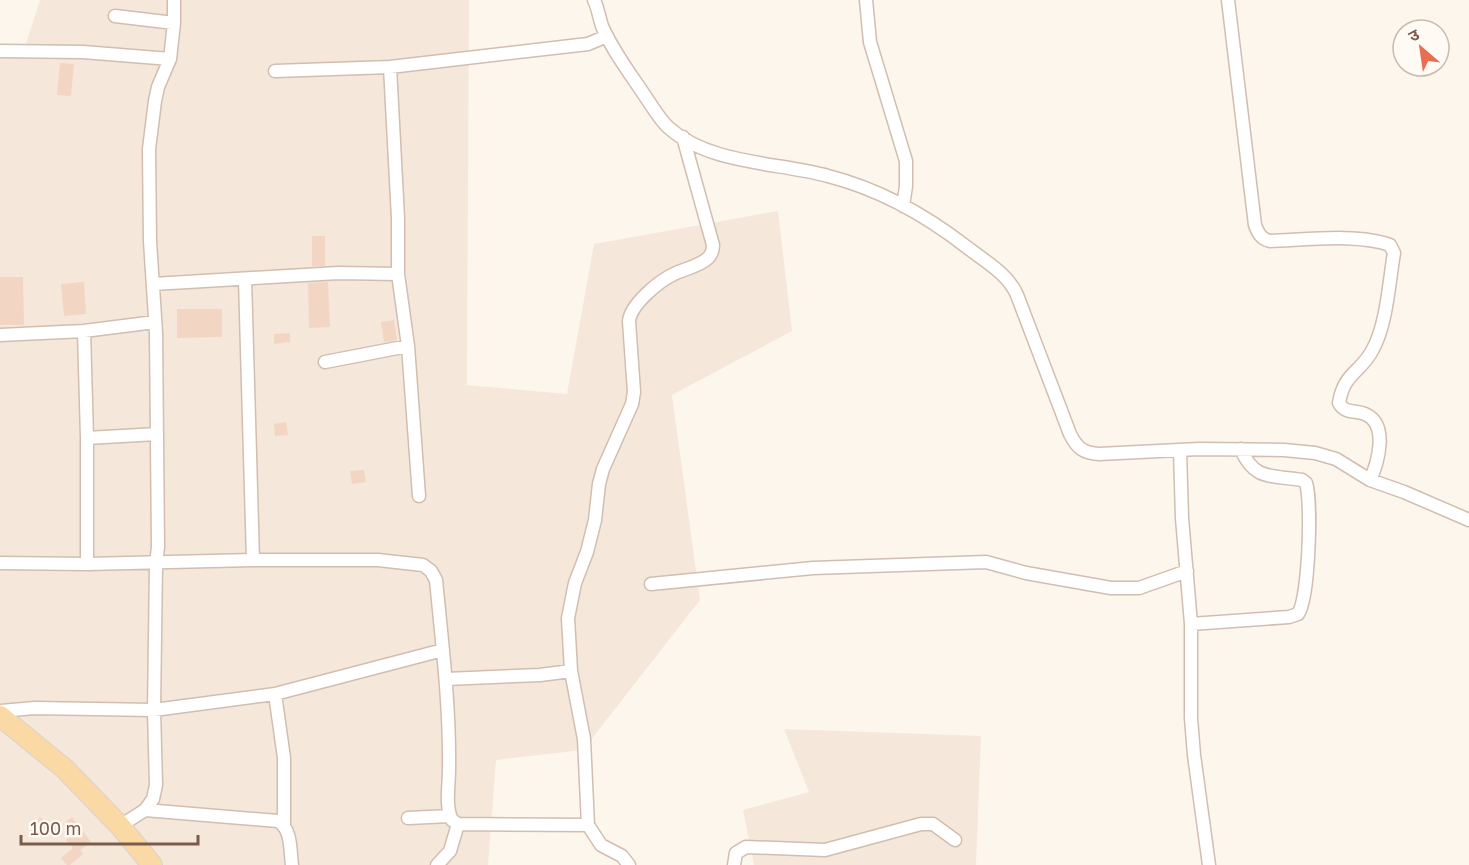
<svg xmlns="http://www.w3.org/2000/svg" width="1469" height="865" font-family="'Golos Text','Noto Sans Devanagari',sans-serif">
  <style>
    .residential { fill: #f5e8da }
    .building { fill: #f3d5c3 }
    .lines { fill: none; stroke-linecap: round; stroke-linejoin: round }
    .street-casing { stroke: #d1beb0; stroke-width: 15 }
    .primary-casing { stroke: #dad1cd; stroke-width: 22 }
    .street { stroke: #fff; stroke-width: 12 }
    .primary { stroke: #fbd9a5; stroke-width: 20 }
  </style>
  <rect width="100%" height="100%" fill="#fdf6ec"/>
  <!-- residential -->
  <path class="residential" d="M40,0h429l-2,385 100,9 27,-150 184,-33 14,120 -120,64 28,205 -117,150 -87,10 -8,105h-488v-816l23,4z
    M784,729l197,7 -5,129h-222l-11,-55 66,-18z"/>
  <!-- building -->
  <path class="building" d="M60,63l14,1 -3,32 -14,-1z
    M312,236h13v30h-13z
    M0,277h23l1,48h-24z
    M84,282l2,32 -22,2 -3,-32z
    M328,282l2,45 -21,1 -1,-45z
    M177,309h45v28l-45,1z
    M394,320l3,20 -13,2 -3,-20z
    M290,333v9l-16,2v-10z
    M286,422l2,13 -13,1 -1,-12z
    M364,470l2,12 -14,2 -2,-13z
    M40,817l8,7 -8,9 -8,-8z
    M72,817l19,25 -11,8 3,4 -13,11h-3l-6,-7 12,-10 -7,-8 5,-5 -8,-11z"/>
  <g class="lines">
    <!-- street casing -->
    <g class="street-casing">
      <path id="street" d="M594,0c4,8 5,17 8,26 11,26 30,50 45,73 7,10 13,21 22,29 42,37 109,34 159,48 51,13 99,40 140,72 18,14 40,26 49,47l53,139c7,14 13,19 29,20l100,-5 85,1 31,3 21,6 34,21 34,12 65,28
        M866,0l4,42 36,119v25l-3,20
        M1228,0l27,225c3,8 6,14 15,16 34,-1 89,-8 120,4l4,8c-5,29 -7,70 -21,96 -12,24 -29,23 -34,54 6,11 16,7 26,11 24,10 13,49 5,66
        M115,16l59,7
        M0,51l83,1 87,7
        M390,67l8,151v56l10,72 11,150
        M275,71l115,-4 198,-23 19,-8
        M245,279l8,281
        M153,284l185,-11 60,1
        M84,331l3,107v126
        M0,335l84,-4 71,-9
        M325,362l83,-16
        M87,438l70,-4
        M1180,450l2,68 9,106v94l3,37 15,110
        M0,563l87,1 166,-4h125l45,5 8,6 5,9c6,63 14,126 13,190 0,15 -4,37 3,50l6,4 130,1
        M651,584l162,-16 173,-6 40,11 85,15h28l48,-17
        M1191,624l98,-7 9,-3c11,-15 14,-112 8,-131l-4,-3c-30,-5 -48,1 -61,-31
        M446,679l94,-4 31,-4
        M275,694l9,64v67
        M0,711l35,-3 119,2 121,-16 168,-44
        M145,810l133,11c14,8 12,30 14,44
        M408,818l42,-2
        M120,826l25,-16 8,-11 3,-14 -2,-75 2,-147 2,-16 -2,-214 -6,-92 -1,-92 6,-48 3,-14 12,-28 4,-36v-23
        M437,865l13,-14 8,-27
        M629,865l-7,-9 -21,-11 -13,-20 -4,-86 -13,-68 -3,-53 7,-35 12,-31 8,-32 4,-36 4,-15 29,-65 2,-12 -5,-71c2,-17 30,-40 45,-47 10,-5 26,-8 34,-16 4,-4 5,-8 5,-13l-30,-108
        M734,865l2,-12 10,-6 79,3 96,-26h12l22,16"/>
    </g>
    <!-- primary casing -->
    <g class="primary-casing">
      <path id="primary" d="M0,716l65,53 55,57 32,39"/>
    </g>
    <!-- street -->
    <use href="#street" class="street"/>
    <!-- primary -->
    <use href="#primary" class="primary"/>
  </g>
  <!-- north arrow -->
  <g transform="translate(1421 48) rotate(331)"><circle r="28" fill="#fffaf3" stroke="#cabbb1" stroke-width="1.5"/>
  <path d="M0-4.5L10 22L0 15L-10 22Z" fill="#e76f51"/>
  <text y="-9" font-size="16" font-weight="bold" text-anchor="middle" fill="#7a5c4d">उ</text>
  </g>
  <!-- scale -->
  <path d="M21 835v9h177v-9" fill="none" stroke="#7a5c4d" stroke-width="3"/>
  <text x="30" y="835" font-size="18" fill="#7a5c4d" stroke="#fffaf3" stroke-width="4.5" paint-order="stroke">100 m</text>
</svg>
